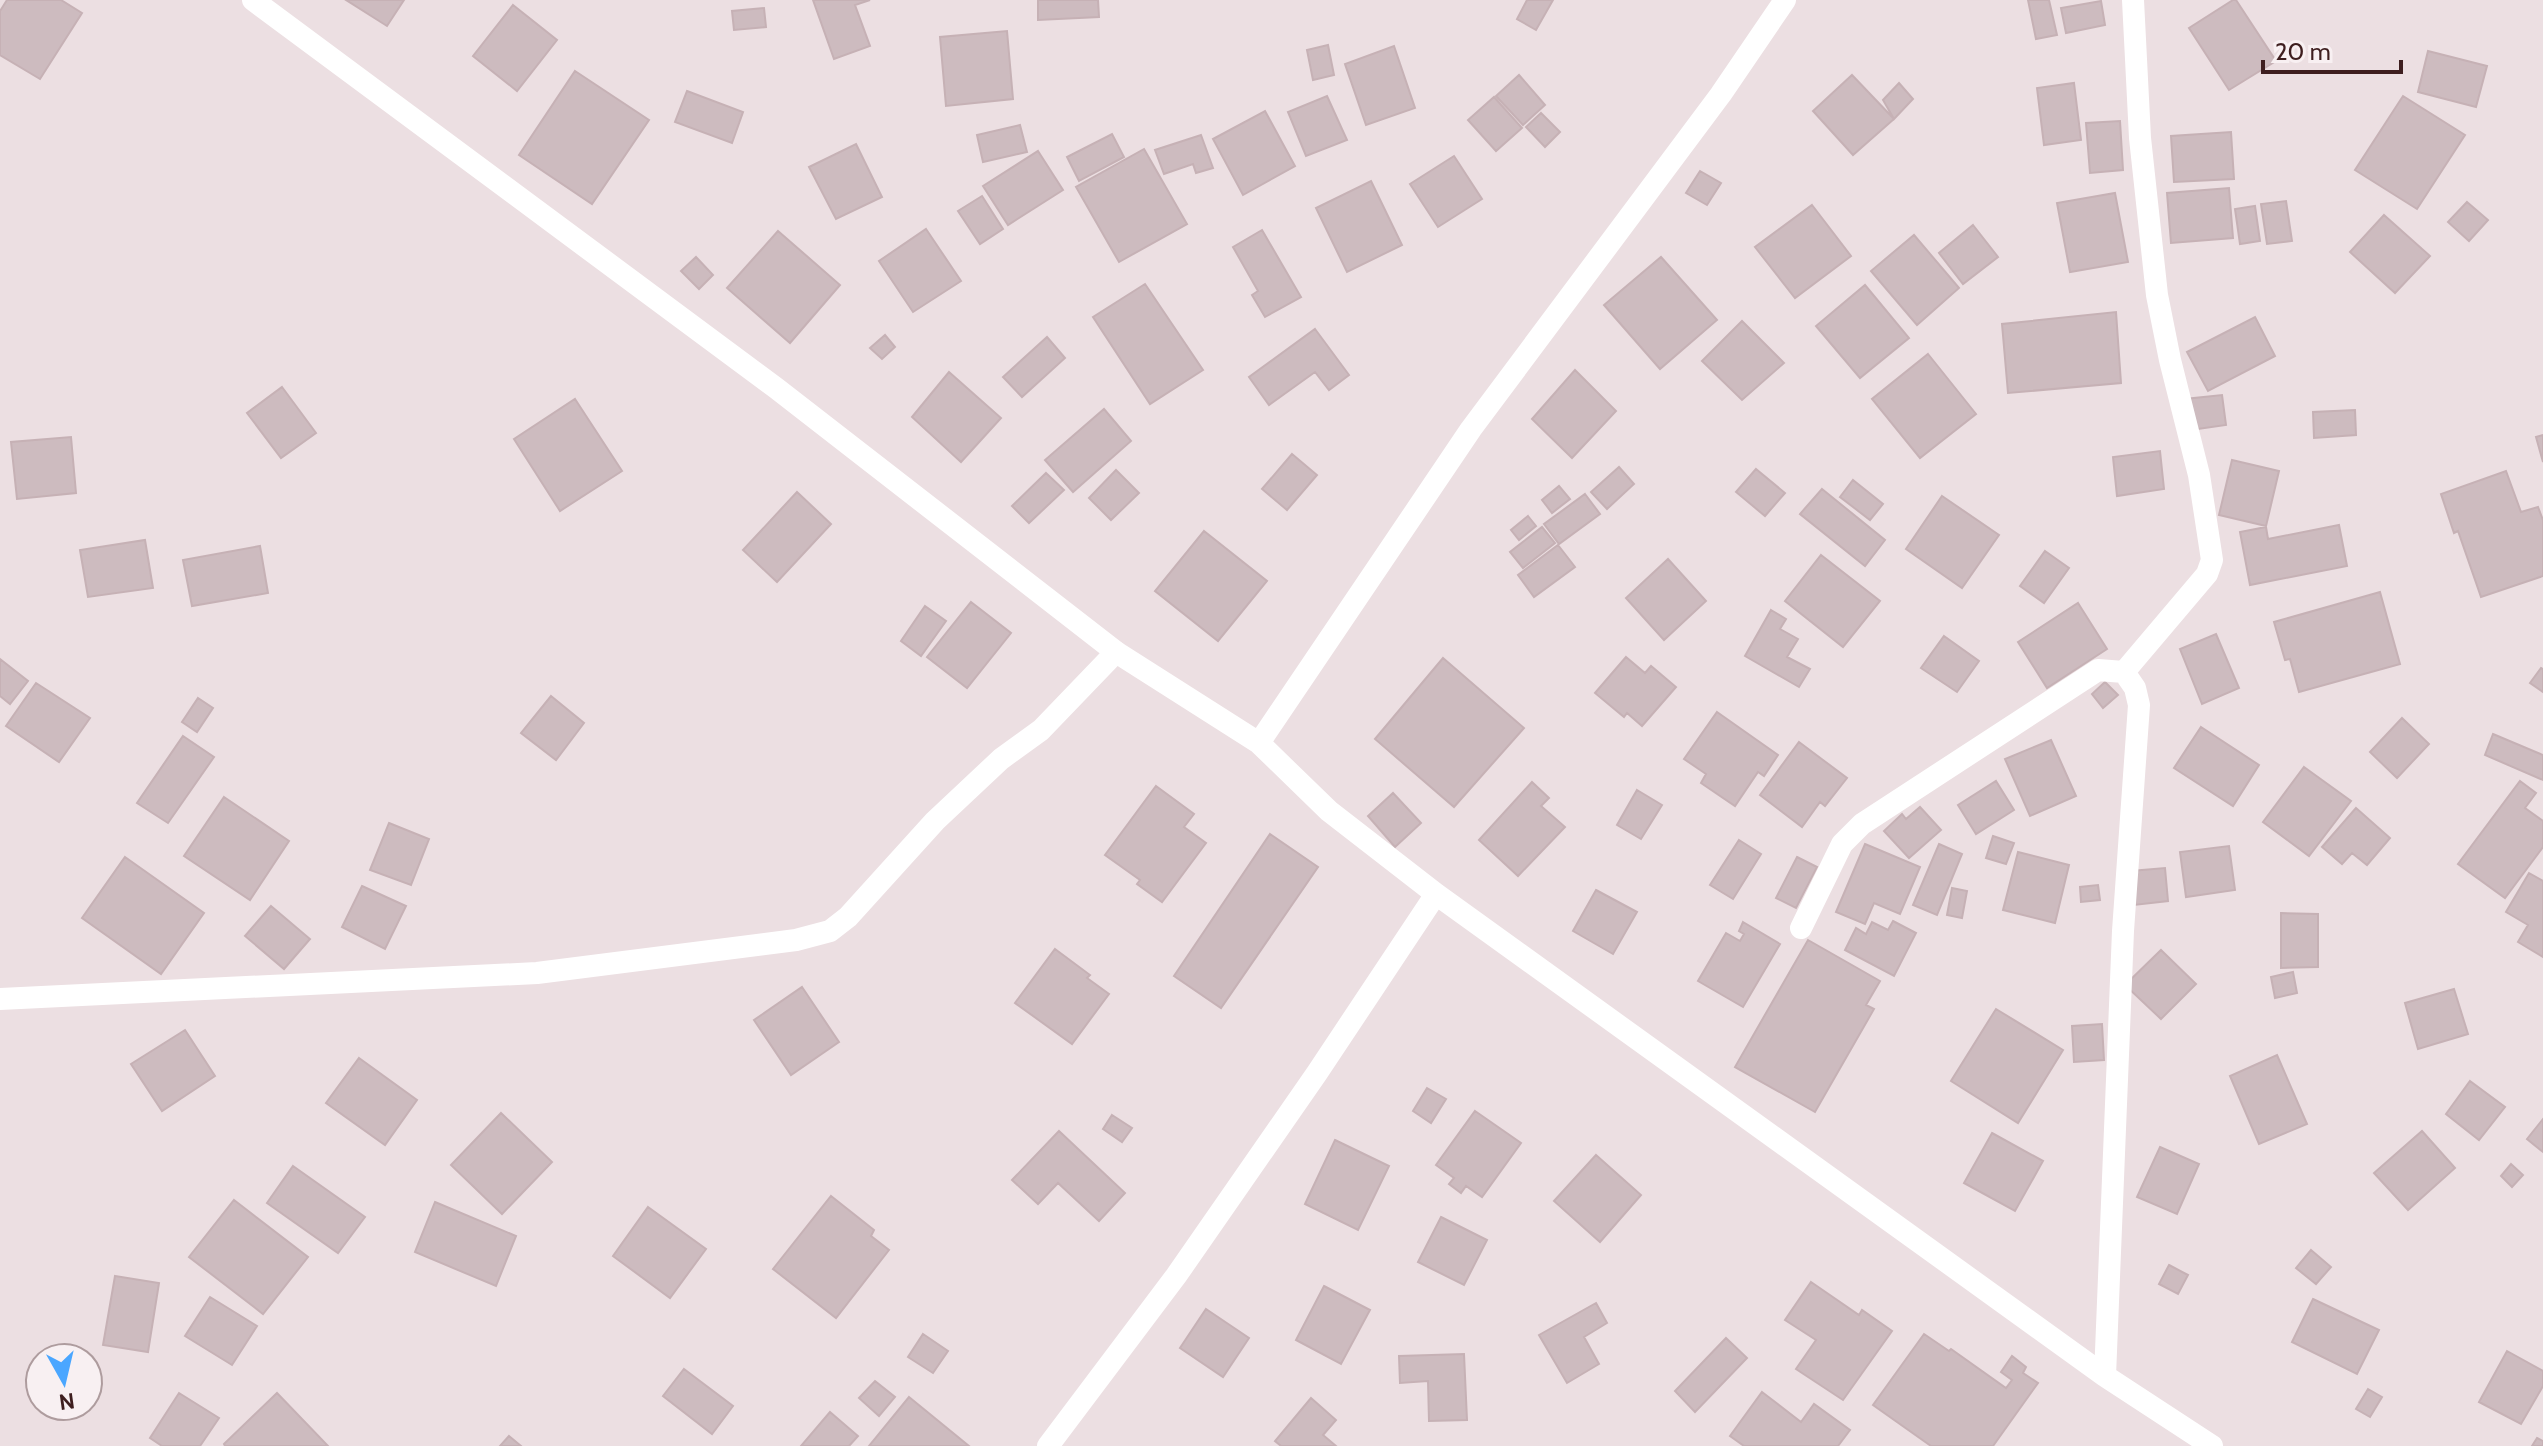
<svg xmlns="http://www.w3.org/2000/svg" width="2543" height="1446" font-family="Cabin,sans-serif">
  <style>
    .building { fill: #cdbbbf; stroke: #c6b1b5; stroke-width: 2 }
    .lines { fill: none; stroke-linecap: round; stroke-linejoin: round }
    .service { stroke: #fff; stroke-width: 22 }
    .minor { stroke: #fff; stroke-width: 22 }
  </style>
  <rect width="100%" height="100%" fill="#ecdfe2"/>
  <!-- building -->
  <path class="building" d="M7,0h54l21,13 -42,66 -40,-24v-44z
    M346,0h58l-17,26z
    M813,0h57l-15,5 15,41 -36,13z
    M1038,0h60l1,17 -61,3z
    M1527,0h26l-17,30 -19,-11z
    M2028,0h21l8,35 -21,4z
    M2233,0h3l40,61 -47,29 -40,-62z
    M2101,1l4,24 -39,8 -5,-25z
    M513,5l44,35 -40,51 -44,-35z
    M764,8l2,19 -32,3 -2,-19z
    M1007,31l6,68 -67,7 -6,-69z
    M1328,45l6,30 -21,5 -6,-30z
    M1394,46l21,62 -49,17 -21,-61z
    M2428,51l59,15 -11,41 -58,-15z
    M575,71l74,49 -57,84 -73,-49z
    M1519,75l26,30 -22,20 -27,-29z
    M1852,75l42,44 -41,36 -40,-44z
    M1899,83l14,16 -19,20 -11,-19z
    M2074,83l7,57 -37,5 -7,-57z
    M687,91l56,21 -11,31 -57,-21z
    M1327,96l20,44 -41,16 -18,-44z
    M2403,96l62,39 -48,74 -62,-39z
    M1494,97l28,31 -26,23 -28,-31z
    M1265,111l30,55 -52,29 -30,-56z
    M1541,113l19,19 -15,15 -19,-20z
    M2120,121l3,49 -33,3 -4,-50z
    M1020,125l7,27 -44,10 -6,-27z
    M2231,132l3,47 -60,3 -3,-46z
    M1112,134l12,23 -45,24 -12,-24z
    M1201,135l12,33 -17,5 -3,-9 -29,10 -9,-24z
    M856,144l26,53 -46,22 -27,-52z
    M1144,149l43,75 -68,38 -43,-75z
    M1038,151l25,39 -55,35 -25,-39z
    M1454,156l28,43 -44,28 -28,-43z
    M1700,171l21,12 -14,22 -21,-12z
    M1371,181l31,64 -55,27 -31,-64z
    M2229,188l4,50 -62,5 -4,-50z
    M2115,193l13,69 -58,10 -13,-69z
    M982,196l21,33 -23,15 -22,-33z
    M2286,201l6,40 -25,3 -6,-40z
    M2467,202l21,18 -19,21 -21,-19z
    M1812,205l39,51 -56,42 -40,-51z
    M2255,206l5,35 -20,3 -5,-35z
    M2384,215l46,41 -35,37 -45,-41z
    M1973,225l25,32 -35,27 -24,-31z
    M926,229l35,52 -48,31 -34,-51z
    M1262,230l39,67 -36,20 -13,-22 6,-4 -25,-44z
    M778,231l62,54 -50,58 -63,-55z
    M1914,235l45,53 -42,37 -46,-54z
    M696,257l17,18 -14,14 -18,-18z
    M1661,257l56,63 -57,49 -56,-64z
    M1145,284l58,86 -53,34 -57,-87z
    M1865,285l44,53 -49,40 -44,-52z
    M2116,312l5,71 -113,10 -6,-69z
    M2255,317l20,39 -67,35 -21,-39z
    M1742,321l42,42 -42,37 -40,-39z
    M1315,329l34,46 -20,15 -14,-18 -46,33 -20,-28z
    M885,335l10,12 -13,12 -12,-11z
    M1047,337l18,21 -43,39 -19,-20z
    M1928,354l48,60 -56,44 -48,-59z
    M1575,370l41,41 -44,47 -40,-39z
    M949,372l52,46 -40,44 -49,-45z
    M282,387l34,46 -35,25 -34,-45z
    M2222,395l4,30 -36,5 -5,-31z
    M575,399l47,72 -62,40 -46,-72z
    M1104,409l27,32 -58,51 -28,-32z
    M2355,410l1,25 -42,3 -1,-26z
    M2543,435v27l-7,-25z
    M71,437l5,56 -59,6 -6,-57z
    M2160,451l4,38 -47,7 -4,-39z
    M1292,454l25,21 -30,35 -25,-21z
    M2232,460l47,11 -13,55 -47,-11z
    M1619,467l15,17 -27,25 -16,-17z
    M1756,469l29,24 -20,23 -29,-24z
    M1116,470l23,23 -28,27 -22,-22z
    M2506,471l15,41 17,-5 5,13v56l-62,21 -23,-66 -4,2 -13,-39z
    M1046,473l18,17 -35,33 -17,-17z
    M1853,480l30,24 -13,16 -30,-23z
    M1559,486l11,13 -18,14 -10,-13z
    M1822,489l63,51 -20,26 -65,-52z
    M797,492l34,32 -54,58 -34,-32z
    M1585,494l15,20 -41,30 -15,-20z
    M1942,496l57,39 -37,53 -56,-39z
    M1528,516l8,10 -17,14 -8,-10z
    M2339,525l8,41 -97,19 -10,-53 26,-5 2,12z
    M1542,527l13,16 -32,25 -13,-16z
    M1204,531l63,50 -49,60 -63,-50z
    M145,540l8,48 -65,9 -8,-47z
    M1558,545l17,22 -41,30 -16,-22z
    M260,546l8,47 -76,13 -9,-46z
    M2045,551l24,17 -25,35 -24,-17z
    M1821,555l59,46 -37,46 -58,-46z
    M1668,559l38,42 -42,39 -38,-42z
    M2380,592l20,72 -101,28 -9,-33 -5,1 -11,-38z
    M971,602l40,31 -44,55 -40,-31z
    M2078,603l29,46 -60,39 -29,-46z
    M925,606l21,15 -25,35 -20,-15z
    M1771,610l15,9 -6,10 18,10 -11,18 23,12 -11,18 -54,-31z
    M2216,634l23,54 -37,16 -22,-55z
    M1944,636l35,25 -22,31 -36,-24z
    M1626,657l19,16 6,-7 25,21 -34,39 -15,-13 -3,4 -29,-24z
    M1443,658l81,70 -70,79 -79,-68z
    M0,659l28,22 -18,23 -10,-8z
    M2541,668l2,1v23l-13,-9z
    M2105,682l13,13 -15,13 -11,-14z
    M36,683l54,35 -31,44 -53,-36z
    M551,696l33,27 -28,37 -35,-27z
    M198,698l15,10 -16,24 -15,-10z
    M1717,712l61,43 -14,21 -6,-4 -23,34 -34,-23 5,-9 -22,-15z
    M2402,718l27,26 -32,34 -27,-26z
    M2201,727l58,38 -26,41 -59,-38z
    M2493,734l50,21v25l-58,-25z
    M183,736l31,21 -46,66 -31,-20z
    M2051,740l25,56 -46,20 -25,-57z
    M1799,742l48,36 -22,28 -5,-4 -18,25 -42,-32z
    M2304,767l47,34 -42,55 -46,-34z
    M1996,781l18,29 -38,24 -18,-29z
    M2520,781l16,12 -11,15 18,13v26l-38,51 -47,-34z
    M1532,782l17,16 -8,8 24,21 -47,49 -39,-36z
    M1156,786l38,28 -10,13 22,16 -44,59 -25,-18 3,-4 -35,-25z
    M1637,790l25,15 -21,34 -24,-14z
    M1393,793l28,30 -26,24 -27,-31z
    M224,797l65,44 -39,59 -66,-44z
    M1920,807l21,23 -32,28 -25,-27 18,-17 4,5z
    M2356,808l34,30 -23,27 -15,-12 -10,11 -20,-17z
    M389,823l40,16 -18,46 -41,-15z
    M1270,834l48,33 -97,141 -47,-32z
    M1993,836l21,7 -8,21 -20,-6z
    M1739,840l22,14 -28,45 -23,-14z
    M1865,844l55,23 -20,47 -26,-11 -9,21 -29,-12z
    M1939,844l23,10 -25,61 -24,-10z
    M2229,846l6,44 -49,7 -6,-45z
    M2018,852l51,13 -14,58 -52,-13z
    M125,857l79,56 -43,61 -79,-56z
    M1797,857l20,10 -21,41 -20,-10z
    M2165,868l3,33 -34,4 -3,-34z
    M2529,873l14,8v76l-25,-15 10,-17 -22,-13z
    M2098,885l2,15 -19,2 -1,-15z
    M362,886l44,20 -21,43 -43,-22z
    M1952,888l15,3 -5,27 -15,-3z
    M1596,890l41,22 -24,42 -40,-23z
    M271,906l39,33 -26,30 -39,-33z
    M2281,913l37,1v53l-37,1z
    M1893,921l23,12 -22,43 -49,-26 11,-22 10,6 6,-12 16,8z
    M1743,922l37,22 -37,63 -45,-26 28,-48 14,8 4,-7 -5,-3z
    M1808,940l72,41 -14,24 8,4 -59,103 -80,-45z
    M1055,949l35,26 -3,3 22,16 -37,50 -57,-41z
    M2161,950l35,34 -35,35 -36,-34z
    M2293,972l4,21 -22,5 -4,-21z
    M802,987l37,55 -48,33 -37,-55z
    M2454,989l14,45 -50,15 -13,-46z
    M1996,1009l67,41 -45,73 -67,-42z
    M2102,1024l2,36 -30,2 -2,-36z
    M185,1030l30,46 -53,35 -31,-47z
    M2277,1055l30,69 -48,20 -29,-68z
    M359,1058l58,42 -32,45 -59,-42z
    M2470,1081l35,26 -26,33 -33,-26z
    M1427,1088l19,11 -15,24 -18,-12z
    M1475,1111l46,32 -39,54 -16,-11 -5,7 -12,-9 5,-6 -18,-13z
    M501,1113l51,49 -50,52 -51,-49z
    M1112,1115l20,13 -10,14 -19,-13z
    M2543,1119v33l-16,-13z
    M1059,1131l66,62 -26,28 -41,-38 -20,21 -26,-24z
    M2422,1131l33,37 -47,42 -34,-37z
    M1992,1133l51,28 -28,50 -51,-28z
    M1335,1140l54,26 -31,64 -53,-26z
    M2160,1147l39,17 -22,50 -40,-17z
    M1596,1155l45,40 -41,47 -46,-41z
    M2511,1164l12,11 -11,12 -11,-11z
    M293,1166l72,51 -27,36 -71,-50z
    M831,1196l43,34 -3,6 18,14 -53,68 -63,-49z
    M234,1200l74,57 -45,57 -74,-57z
    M435,1202l81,34 -20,50 -81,-34z
    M648,1207l58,42 -36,49 -57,-42z
    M1441,1217l46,23 -23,45 -46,-23z
    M2311,1250l20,17 -15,17 -20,-16z
    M2169,1265l19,10 -10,19 -19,-10z
    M115,1276l44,7 -11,69 -45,-7z
    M1811,1282l48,33 3,-5 30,21 -49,69 -47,-31 20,-29 -31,-20z
    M1324,1286l46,24 -29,54 -45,-24z
    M210,1297l47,29 -25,39 -47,-29z
    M2313,1299l66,31 -22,44 -65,-32z
    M1596,1303l11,20 -23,14 15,27 -32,19 -28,-48z
    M1206,1309l43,29 -26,39 -43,-29z
    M923,1334l25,17 -15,22 -25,-16z
    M1924,1334l25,17 2,-2 55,39 6,-8 -11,-8 11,-16 14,11 -3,6 15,10 -45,63h-62l-58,-41z
    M1726,1338l21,20 -52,54 -20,-21z
    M2507,1351l36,20v15l-22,38 -42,-22z
    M1464,1354l3,66 -38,1 -1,-40 -28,2 -1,-27z
    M684,1369l49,37 -21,28 -49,-38z
    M875,1381l20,16 -16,19 -20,-18z
    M2368,1389l14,8 -12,20 -14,-8z
    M1762,1392l39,30 13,-18 36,26 -12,16h-94l-14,-10z
    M179,1393l40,25 -19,28h-38l-12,-8z
    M277,1393l51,53h-103l-1,-2z
    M909,1397l60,49h-100z
    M1311,1398l25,22 -13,15 13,11h-55l-6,-5z
    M830,1412l28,24 -9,10h-48z
    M509,1436l12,10h-21z
    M2537,1438l6,3v5h-11z"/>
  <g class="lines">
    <!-- service -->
    <path class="service" d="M0,999l537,-26 259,-33 34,-9 18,-14 87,-96 66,-62 40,-29 75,-78"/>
    <!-- minor -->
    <path class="minor" d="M253,0l523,388 340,264 143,91 70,68 107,83 669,482 107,70
      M2124,672l83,-98 5,-14 -13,-85 -29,-115 -13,-65 -17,-157 -7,-138
      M1259,743l212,-314 250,-335 64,-94
      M1801,928l41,-84 20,-20 236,-154 26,2 11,16 4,17 -16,226 -18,445
      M1048,1446l128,-170 141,-203 119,-179"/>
  </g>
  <!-- north arrow -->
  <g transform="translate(64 1382) rotate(172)"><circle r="38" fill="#f8f0f2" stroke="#ae9c9e" stroke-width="2"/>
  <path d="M0-6L14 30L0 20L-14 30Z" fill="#4aa6ff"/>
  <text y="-12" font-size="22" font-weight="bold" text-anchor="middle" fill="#3e1e1f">N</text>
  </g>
  <!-- scale -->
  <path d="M2263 60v12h138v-12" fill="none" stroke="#3e1e1f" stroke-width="4"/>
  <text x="2275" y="60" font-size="24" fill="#3e1e1f" stroke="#f8f0f2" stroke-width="6" paint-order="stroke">20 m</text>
</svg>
